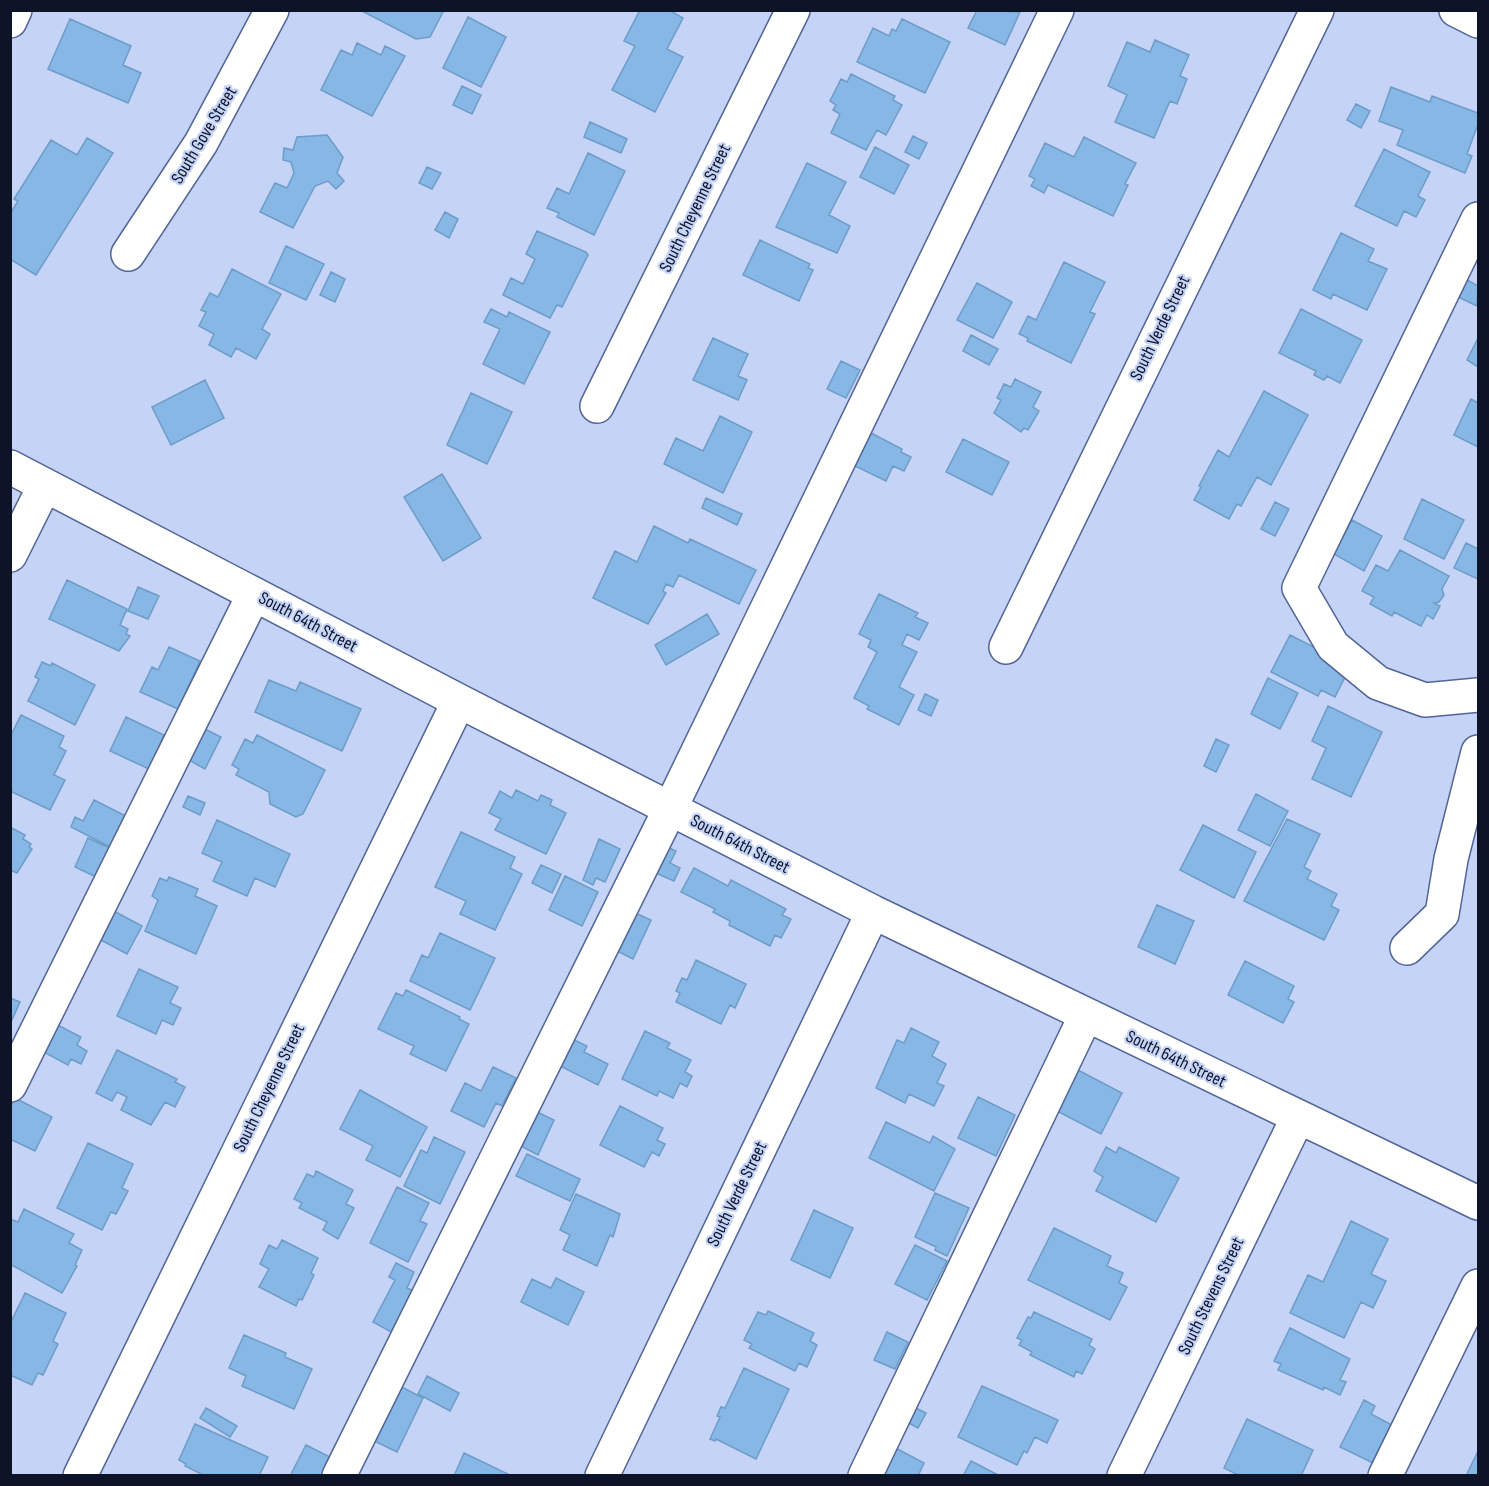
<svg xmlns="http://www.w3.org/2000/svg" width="1489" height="1486" font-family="'Sofia Sans Condensed',sans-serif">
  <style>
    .building { fill: #87b7e5; stroke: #6d9cc8; stroke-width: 1.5 }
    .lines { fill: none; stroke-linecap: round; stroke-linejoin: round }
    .minor-casing { stroke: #526597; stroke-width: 36 }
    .minor { stroke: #fff; stroke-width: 33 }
    .labels { text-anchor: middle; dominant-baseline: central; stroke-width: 4.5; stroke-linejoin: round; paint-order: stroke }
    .street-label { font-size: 18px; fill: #0d1428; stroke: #c5d3f6 }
  </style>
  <rect width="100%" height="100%" fill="#c5d3f6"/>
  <!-- building -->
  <path class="building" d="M444,10l-14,27 -14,2 -54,-28z
    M640,10h29l14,8 -16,31 16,8 -28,55 -43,-22 23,-44 -11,-5z
    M977,10l43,2 -15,33 -37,-17z
    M468,17l38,20 -25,50 -38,-19z
    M70,19l61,27 -8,19 18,8 -13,30 -80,-34z
    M902,19l48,23 -25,51 -68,-31 16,-34 16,8 3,-7 4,2z
    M1155,40l34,15 -9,21 7,3 -10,25 -7,-3 -16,37 -39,-16 12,-27 -19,-9 19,-44 23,10z
    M357,43l24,12 4,-9 20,10 -33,60 -51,-26 20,-40 11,5z
    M851,74l44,22 -2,4 9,5 -16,30 -9,-5 -11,20 -35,-17 9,-19 -7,-4 3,-5 -6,-4 11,-22 6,3z
    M462,86l19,9 -9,19 -19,-9z
    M1391,87l39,15 2,-6 46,17v11l-11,30 5,2 -7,17 -68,-28 6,-15 -24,-9z
    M1356,104l14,7 -9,17 -14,-8z
    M590,122l37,17 -6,14 -37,-16z
    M327,135l16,22 -6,16 7,8 -8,8 -8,-8 -13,5 -22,42 -33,-16 15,-29 12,5 7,-15 -3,-11 -8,-2 1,-12 9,2 4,-13z
    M913,136l14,7 -8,16 -14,-7z
    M1084,137l52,26 -11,21 3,1 -15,31 -65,-31 -4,8 -13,-7 4,-7 -6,-3 16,-33 29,14z
    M87,138l26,15 -77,122 -26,-16v-45l8,-13 -4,-2 37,-59 26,15z
    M875,147l34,18 -15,29 -34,-17z
    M1384,149l46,23 -12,24 7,4 -9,17 -12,-6 -7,15 -42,-20z
    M588,153l37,18 -31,64 -37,-18 2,-4 -12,-5 10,-20 12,6z
    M807,163l39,19 -17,33 21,11 -13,27 -61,-26z
    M427,167l14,6 -9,16 -13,-6z
    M445,212l13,7 -9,19 -14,-8z
    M537,231l49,21 2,3 -26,52 -5,-2 -7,13 -47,-23 8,-17 12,6 12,-25 -9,-5z
    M1341,233l33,16 -6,12 19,8 -20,41 -34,-16 -2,5 -18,-9z
    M760,240l50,24 -2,4 5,2 -14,31 -56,-26z
    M286,246l38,18 -18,36 -37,-17z
    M1064,262l41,20 -15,30 5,2 -24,49 -44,-22 1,-3 -9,-4 9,-18 8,4z
    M232,269l49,25 -19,35 8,5 -14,25 -20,-11 -5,9 -22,-12 5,-11 -15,-8 7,-14 -5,-2 9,-17 8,4z
    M331,272l14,7 -10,23 -15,-7z
    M1467,280l11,6 -1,20 -19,-9z
    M977,283l35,19 -19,36 -36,-18z
    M491,309l16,8 2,-5 41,20 -26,52 -41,-20 17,-35 -16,-7z
    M1301,309l61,31 -22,43 -13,-7 -3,4 -10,-5 2,-4 -37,-18z
    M971,335l27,14 -9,16 -26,-14z
    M713,338l35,16 -10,22 9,4 -9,20 -45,-20z
    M1478,338v29l-11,-7z
    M841,361l19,9 -14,28 -19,-9z
    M1015,379l26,13 -8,15 6,4 -11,19 -4,-2 -3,4 -27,-19 7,-13 -4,-2 7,-14 7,3z
    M205,380l19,38 -53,27 -19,-38z
    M1264,391l44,24 -37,70 -14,-8 -16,29 -4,-2 -8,15 -35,-19 7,-13 -2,-1 19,-36 11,7z
    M471,393l41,19 -25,52 -40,-19z
    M1471,399l7,4v44l-24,-12z
    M720,416l32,16 -29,61 -59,-29 12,-26 27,13z
    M871,433l31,16 -1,3 10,5 -7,14 -11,-5 -7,15 -31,-15z
    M963,439l46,23 -17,33 -46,-23z
    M442,474l39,64 -38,23 -39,-64z
    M706,498l36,16 -5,11 -35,-17z
    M1422,499l42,21 -20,39 -40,-20z
    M1275,502l14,7 -14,27 -14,-7z
    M1352,520l30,16 -18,35 -30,-17z
    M654,526l34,17 2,-4 66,31 -17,34 -60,-29 -6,12 -7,-3 -3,7 3,2 -18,31 -55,-26 22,-47 22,11z
    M1466,543l12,6v30l-24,-11z
    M1400,550l49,26 -7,13 2,6 -5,7 -5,1 6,3 -7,13 -6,-4 -6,11 -27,-14 -2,4 -22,-12 4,-7 -12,-6 14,-26 12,6z
    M67,580l60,29 -7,16 8,4 -2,5 4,2 -11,15 -70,-32z
    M138,587l21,9 -11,23 -20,-8z
    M879,594l39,19 -3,4 13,6 -9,17 -12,-6 -5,11 15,7 -18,35 15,8 -15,30 -32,-16 2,-3 -15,-8 23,-46 -9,-5 3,-7 -12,-6z
    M707,614l12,20 -53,31 -11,-20z
    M1290,635l47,24 10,14 -12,24 -14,-7 -3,6 -47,-24z
    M169,647l31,14 -22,48 -38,-17 12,-25 6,3z
    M42,662l9,4 1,-3 43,22 -20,40 -47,-24 11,-22 -4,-2z
    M1268,678l30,15 -18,36 -29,-15z
    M269,680l27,11 4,-9 61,27 -19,42 -87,-39z
    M925,694l13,6 -7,16 -13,-6z
    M1328,706l54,26 -31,65 -39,-18 14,-31 -14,-7z
    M21,715l43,21 -5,11 7,4 -12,24 11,5 -15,30 -40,-19v-54z
    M126,717l38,18 -15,34 -39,-18z
    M195,724l26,13 -16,32 -25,-14z
    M257,735l68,35 -22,44 -7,3 -26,-13 -1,-12 -33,-17 3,-6 -7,-4 13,-26 8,4z
    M1216,739l13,6 -13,27 -12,-6z
    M516,790l22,11 3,-6 11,5 -2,5 16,8 -20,41 -51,-24 6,-11 -12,-6 11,-22 12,7z
    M1256,794l32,17 -18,35 -32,-16z
    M188,796l17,7 -5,12 -17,-8z
    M94,800l32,16 -16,31 -39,-20 4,-10 8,4z
    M1287,819l33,15 -16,33 7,4 -4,8 30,15 -6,12 8,4 -15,30 -80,-39z
    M217,820l73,34 -15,33 -20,-9 -8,18 -34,-15 9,-19 -20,-9z
    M1203,825l53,27 -22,46 -54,-28z
    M10,827l15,8 -2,4 8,5 -2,3 3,2 -15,24 -7,-3z
    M461,832l54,25 -5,11 12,6 -27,56 -35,-16 6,-13 -31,-14z
    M88,838l22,10 -14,29 -21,-10z
    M599,839l21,10 -15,33 -9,-4 -3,7 -10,-5z
    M659,843l17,8 -6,12 10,5 -6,13 -27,-12z
    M541,865l20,9 -9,19 -20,-10z
    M694,868l34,18 3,-6 55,29 -4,6 9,4 -10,19 -6,-3 -5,11 -41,-21 1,-4 -17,-9 2,-3 -34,-17z
    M565,876l33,16 -16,34 -33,-16z
    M169,877l29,12 -3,7 22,10 -21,48 -51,-23 13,-31 -6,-4 8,-18 7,3z
    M1157,905l37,16 -19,43 -37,-17z
    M112,910l30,16 -15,28 -30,-16z
    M631,911l20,9 -18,39 -20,-10z
    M440,933l55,25 -25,52 -60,-29 12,-26 6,3z
    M696,960l50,24 -11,24 -5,-3 -9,19 -45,-22 4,-9 -4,-2 6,-13 5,2z
    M1245,961l49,25 -6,13 6,3 -11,21 -55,-28z
    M139,969l39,18 -8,16 11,5 -8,17 -11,-5 -6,14 -39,-18z
    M406,990l54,27 -1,2 10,5 -23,47 -36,-17 4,-8 -36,-17 18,-36 7,3z
    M10,998l10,4 -8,18 -2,-1z
    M52,1022l29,15 -4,8 10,6 -6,13 -10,-5 -3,6 -30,-16z
    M911,1028l28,14 -7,14 14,8 -9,19 7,3 -10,20 -25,-12 -4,9 -29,-15 21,-48 7,3z
    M645,1031l25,12 -3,5 24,12 -6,12 7,4 -5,11 -7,-4 -7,15 -14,-7 -2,5 -35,-17z
    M568,1037l19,9 -3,6 24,12 -10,21 -44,-22z
    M117,1050l60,29 -2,3 10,5 -10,20 -10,-5 -14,23 -30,-15 6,-13 -10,-5 -5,9 -16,-8z
    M493,1067l23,11 -14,28 -6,-3 -12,24 -33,-16 14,-28 16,8z
    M1076,1069l46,24 -21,41 -46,-24z
    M360,1090l67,37 -27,50 -34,-17 7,-14 -33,-17z
    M978,1097l37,18 -19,41 -38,-18z
    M15,1098l37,19 -17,34 -25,-12v-31z
    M620,1106l43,22 -6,12 8,4 -6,12 -7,-4 -8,15 -44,-22z
    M531,1109l23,11 -16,35 -23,-12z
    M886,1122l44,21 3,-7 22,13 -21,42 -65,-33z
    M434,1137l31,15 -25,52 -36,-18 17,-36 6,3z
    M88,1143l45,21 -11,24 6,3 -12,23 -5,-2 -9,18 -45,-22z
    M1106,1147l10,6 3,-6 60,31 -23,44 -60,-31 7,-14 -9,-6z
    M527,1154l53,25 -10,22 -54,-25z
    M316,1171l37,19 -7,14 8,4 -16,31 -15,-9 4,-8 -28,-14 3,-5 -8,-4 13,-25 7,3z
    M397,1187l32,16 -9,18 7,3 -19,38 -38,-19z
    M935,1193l34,15 -22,48 -12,-6 1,-3 -21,-10z
    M576,1194l44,20 -7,23 -3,-2 -13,31 -34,-16 7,-15 -10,-5z
    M24,1209l50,25 -5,9 13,7 -7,15 2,1 -15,27 -52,-29v-45l8,3z
    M814,1210l39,18 -23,50 -39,-18z
    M1351,1221l37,18 -17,35 15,7 -13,27 -12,-6 -17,36 -54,-25 18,-38 15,7z
    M1054,1228l57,28 -4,10 16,7 -4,10 8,4 -17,33 -82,-40z
    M282,1240l36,18 -7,15 3,2 -12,25 -3,-1 -3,7 -37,-19 10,-18 -9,-5 9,-19 8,4z
    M915,1245l32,16 -20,39 -32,-16z
    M396,1263l18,9 -7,16 7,3 -21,42 -20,-11 22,-42 -6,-3z
    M556,1278l28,14 -16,33 -47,-23 11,-23 19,9z
    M25,1293l41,20 -13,28 5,3 -15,31 -5,-2 -6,12 -22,-10v-51z
    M768,1311l46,22 -4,8 7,4 -10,22 -8,-4 -4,8 -46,-23 3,-4 -8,-4 14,-28 8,3z
    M1034,1312l58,27 -3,6 6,4 -13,25 -6,-3 -2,6 -44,-22 2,-3 -13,-7 3,-5 -5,-2 11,-21 3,1z
    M1290,1328l60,31 -10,21 6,2 -6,13 -16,-8 -1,3 -45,-20 3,-6 -7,-3z
    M887,1332l21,10 -13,27 -21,-9z
    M244,1335l42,18 -1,4 27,12 -18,40 -52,-23 4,-10 -17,-8z
    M744,1368l45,21 -33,70 -40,-20 -1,2 -5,-2 10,-22 -3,-1 4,-9 4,1z
    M427,1376l32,17 -9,18 -32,-17z
    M396,1384l27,14 -26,54 -27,-13z
    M982,1386l76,34 -11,23 -12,-6 -8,16 -3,-2 -7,14 -59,-28z
    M1364,1400l11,6 -4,8 23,12 -19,38 -35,-17z
    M906,1403l20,10 -8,15 -19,-10z
    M206,1408l31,18 -7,11 -30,-19z
    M1247,1419l66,31 -12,26h-61l-16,-8z
    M195,1424l73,33 -9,19h-54l-20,-10 1,-2 -7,-4z
    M306,1445l26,13 -9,18h-33z
    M890,1445l34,18 -6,13h-43z
    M1478,1451v25h-12z
    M464,1453l48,23h-58z
    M971,1461l29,15h-37z"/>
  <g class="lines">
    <!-- minor casing -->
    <g class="minor-casing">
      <path id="minor" d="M1456,10l22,11
        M10,21l5,-11
        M1478,219l-179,369 34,58 45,37 47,17 53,-5
        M128,254l73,-111 71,-133
        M597,406l196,-396
        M10,467l449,234 414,211 605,291
        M10,555l35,-70
        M1006,647l311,-637
        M1407,948l35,-34 9,-55 27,-107
        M10,1085l244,-491
        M80,1476l379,-775
        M339,1476l331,-667 387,-799
        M602,1476l271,-564
        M865,1476l221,-461
        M1124,1476l174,-359
        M1385,1476l93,-190"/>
    </g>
    <!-- minor -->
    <use href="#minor" class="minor"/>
  </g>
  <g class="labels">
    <!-- street labels -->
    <g class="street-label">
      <text transform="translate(204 135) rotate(-59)">South Gove Street</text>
      <text transform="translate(695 208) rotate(-64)">South Cheyenne Street</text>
      <text transform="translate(1160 328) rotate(-64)">South Verde Street</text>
      <text transform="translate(308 622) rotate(28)">South 64th Street</text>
      <text transform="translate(740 844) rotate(27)">South 64th Street</text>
      <text transform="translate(1176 1059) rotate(26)">South 64th Street</text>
      <text transform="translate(269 1088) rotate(-64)">South Cheyenne Street</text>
      <text transform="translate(737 1194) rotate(-64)">South Verde Street</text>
      <text transform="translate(1211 1296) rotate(-64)">South Stevens Street</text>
    </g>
  </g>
  <!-- border -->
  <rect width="1489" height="1486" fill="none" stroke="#0d1428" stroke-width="24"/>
</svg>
